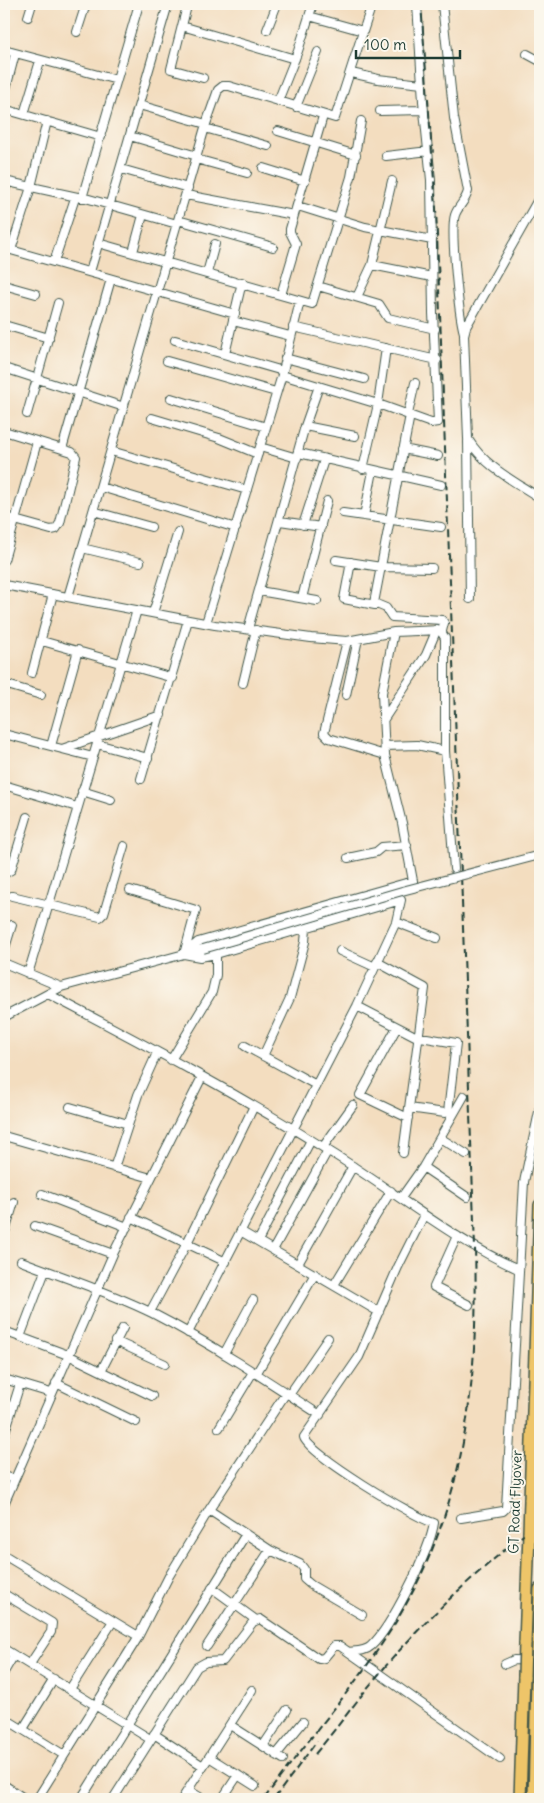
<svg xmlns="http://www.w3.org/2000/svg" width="544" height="1803" font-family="Delius,sans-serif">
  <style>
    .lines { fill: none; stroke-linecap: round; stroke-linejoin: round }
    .minor-casing { stroke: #3f5549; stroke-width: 10 }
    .highway-casing { stroke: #3f5549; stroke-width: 14 }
    .minor { stroke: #fff; stroke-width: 8 }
    .highway { stroke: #eec569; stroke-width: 11 }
    .rail { stroke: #1f3d34; stroke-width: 2; stroke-dasharray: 8 4; stroke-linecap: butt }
    .minor-bridge-casing { stroke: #3f5549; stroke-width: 10; stroke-linecap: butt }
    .highway-bridge-casing { stroke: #3f5549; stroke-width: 14; stroke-linecap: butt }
    .minor-bridge { stroke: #fff; stroke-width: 8 }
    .highway-bridge { stroke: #eec569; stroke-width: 11 }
    .labels { text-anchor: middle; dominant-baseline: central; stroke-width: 4; stroke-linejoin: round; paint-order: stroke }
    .street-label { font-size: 14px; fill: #1f3d34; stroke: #fbf7ec }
  </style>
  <rect width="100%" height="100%" fill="#fbf7ec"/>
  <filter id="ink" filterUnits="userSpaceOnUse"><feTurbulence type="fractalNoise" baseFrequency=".02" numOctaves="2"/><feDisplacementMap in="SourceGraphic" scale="10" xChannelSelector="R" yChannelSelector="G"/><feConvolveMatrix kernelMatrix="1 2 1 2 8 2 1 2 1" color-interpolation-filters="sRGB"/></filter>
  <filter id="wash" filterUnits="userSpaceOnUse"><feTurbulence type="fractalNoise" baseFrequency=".0096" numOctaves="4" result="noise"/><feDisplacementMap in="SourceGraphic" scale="20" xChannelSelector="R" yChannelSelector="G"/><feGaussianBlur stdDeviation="1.12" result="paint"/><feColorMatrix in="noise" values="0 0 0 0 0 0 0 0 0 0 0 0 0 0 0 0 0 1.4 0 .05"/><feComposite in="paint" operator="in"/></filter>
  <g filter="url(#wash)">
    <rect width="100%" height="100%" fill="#f3ddbf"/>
  </g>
  <g filter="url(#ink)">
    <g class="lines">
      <!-- minor casing -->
      <g class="minor-casing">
        <path id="minor" d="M179,4l5,2 2,4 -15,59 32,9
          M442,4l12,114 14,73c-2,10 -10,15 -13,24 -5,15 4,101 9,118
          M309,16l54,15
          M28,17l4,-13
          M182,26l113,33
          M267,30l10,-26
          M77,32l9,-28
          M4,50l113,30
          M527,54l13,7
          M351,73l27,6 44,5
          M4,96l11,-42
          M278,101l20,-50 15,-47
          M139,105l67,19
          M296,107l22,-55
          M4,109l97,28
          M380,111l43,-1
          M24,114l16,-53
          M205,128l63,18
          M278,131l78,24
          M130,136l67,20
          M386,156l43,-5
          M196,159l51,14
          M263,168l42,13
          M121,169l67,19
          M4,181l78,17 57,-194
          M4,195l3,-14
          M186,195l108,20
          M540,196l-74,131 -2,8 4,104c17,28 46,42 72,59
          M82,197l95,27
          M298,206l67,21 67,13
          M178,220l95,27
          M98,243l214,61 39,-127 10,-56
          M4,248l231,66
          M11,250l20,-63 16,-66
          M133,252l10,-37
          M54,262l21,-64
          M372,265l60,12
          M90,272l78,-268
          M207,273l8,-29
          M4,285l32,9
          M318,286l61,18 9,14 47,11
          M281,295l15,-51 -6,-12v-3l33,-113
          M357,297l15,-32 20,-84
          M233,321l57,15
          M4,325l45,13
          M293,327l144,33
          M175,340l108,31
          M225,354l17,-72
          M285,358l79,21
          M167,361l109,31
          M4,368l120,39
          M282,375l96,29 53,19 7,-1 -5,-109 -2,-133 -8,-79 -6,-97
          M171,398l95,29
          M27,414l31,-111
          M408,414l7,-31
          M410,415l-36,188 12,5 6,9 50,3 2,3 -2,8
          M152,418l67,20 39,16
          M305,426l50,10
          M4,431l68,21 4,5 -16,66 -4,6 -5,1 -47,-13
          M468,441l2,158
          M260,447l37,11
          M62,449l49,-170
          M403,449l35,7
          M111,451l136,39
          M299,453l142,32
          M363,469l15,-65 8,-56
          M101,487l135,41
          M93,511l58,16
          M343,513l98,14
          M364,516l9,-45
          M280,521l41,6
          M303,525l21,-65
          M82,548l58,14
          M4,560l33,-118
          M336,560l45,7 51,1
          M351,562l-7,37 31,6
          M4,585l211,40 96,13 36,3 47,-9 46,-2 5,8v113l9,118
          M259,591l58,10
          M68,597l138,-473 12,-34 5,-4h6l106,32 37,-114
          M302,598l25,-97
          M153,613l25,-81
          M206,623l76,-248 18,-74
          M248,629l57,-203 14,-40
          M42,641l131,37
          M347,641l-23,92 5,5 56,17
          M32,673l21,-79
          M243,683l13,-53
          M4,684l37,11
          M346,695l12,-56
          M384,719l42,-64 11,-26
          M4,734l89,23
          M97,744l51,14
          M51,746l27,-96
          M385,746l32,-1 28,6
          M62,749l99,-34
          M141,779l47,-159
          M4,785l73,22
          M82,791l29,9
          M348,858l28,-6 6,-5 25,-2
          M4,874l7,-4 16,-53
          M130,890l66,20 -12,44
          M12,896l88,21 4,-4 20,-67
          M396,922l41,16
          M4,951l8,-26
          M340,951l35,16
          M184,954l16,3 16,-3 185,-54 -5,22 -39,84 -169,327
          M184,954l14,-12 215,-61 -11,-58 -17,-68 -3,-62 12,-61
          M377,962l48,26 -22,165
          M4,963l57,24
          M28,974l109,-364
          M48,994c96,50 192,101 284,159 62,38 119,86 186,116
          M357,1006l58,30 41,7 -8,69 -3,1 -36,-5
          M4,1017l57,-30 142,-38
          M397,1027l-37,68 48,23
          M245,1046l71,39
          M263,1056l27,-58 15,-56 1,-13
          M171,1060l41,-68 4,-17v-21
          M70,1107l58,17
          M4,1136l147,42
          M440,1138l26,16
          M323,1147l30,-42
          M423,1167l44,30
          M114,1168l24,-73 19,-42
          M42,1194l85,33
          M401,1198l22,-31 41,-71
          M131,1217l95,45
          M35,1226l78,28
          M242,1232l137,80
          M4,1235l10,-33
          M457,1236l-23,51 35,18
          M258,1241l53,-101
          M273,1250l55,-100
          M21,1261c44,17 89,31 131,52 58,30 113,66 168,102
          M298,1264l55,-98
          M334,1285l57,-94
          M150,1312l37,-69 67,-137
          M4,1331l64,24 84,41
          M20,1337l25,-66
          M115,1341l50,23
          M224,1354l29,-54
          M101,1371l22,-43
          M256,1374l59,-100
          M4,1379l47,14
          M56,1383l80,39
          M289,1395l39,-57
          M219,1428l34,-56
          M4,1435l16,-51
          M4,1476l10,3
          M4,1504l109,-250 89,-177
          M209,1510l61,40 30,14 4,5v10l7,6 51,30
          M461,1518l42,-7 3,-3 18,-326 16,-75
          M4,1555l134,81
          M212,1588l44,32
          M4,1594l48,29 -1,9 -21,32
          M207,1646l63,-96
          M4,1649l146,90
          M349,1652c8,-1 17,-1 22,-6 20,-18 59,-96 63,-123 -19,-5 -127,-70 -130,-86l55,-80 39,-90 26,-52
          M505,1664l9,-4 26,1
          M4,1672l10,-17
          M70,1689l43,-68
          M4,1718l60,37
          M230,1725l53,34
          M23,1729l31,-50
          M154,1734l49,32
          M263,1746l24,-36
          M276,1755l27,-33
          M209,1757l46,29
          M4,1785l21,14
          M188,1790l15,9
          M37,1799l100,-160 32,-63 40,-66 77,-117
          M81,1799l165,-265
          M113,1799l84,-132 9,-5 17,-1 30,-39 7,-3 59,40 5,-1 10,-12h6l160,113
          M182,1799l70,-109
          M222,1799l16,-24"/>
      </g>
      <!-- highway casing -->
      <g class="highway-casing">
        <path id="highway" d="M530,1500l10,-295
          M538,1642l2,-53
          M525,1644l4,-111
          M520,1799l4,-123
          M534,1799l3,-121"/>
      </g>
      <!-- minor -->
      <use href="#minor" class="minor"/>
      <!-- highway -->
      <use href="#highway" class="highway"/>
      <!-- rail -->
      <path class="rail" d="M315,1754c22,-26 42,-54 64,-80 48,-57 102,-107 161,-152
        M264,1799c40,-55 86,-106 123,-163 78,-120 92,-249 88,-388l-39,-1040 -15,-204
        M274,1799l43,-58"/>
      <!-- minor-bridge casing -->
      <g class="minor-bridge-casing">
        <path id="minor-bridge" d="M203,949l199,-58 138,-36"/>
      </g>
      <!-- highway-bridge casing -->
      <g class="highway-bridge-casing">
        <path id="highway-bridge" d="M529,1533l1,-33
          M524,1676l1,-32
          M537,1678l1,-36"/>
      </g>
      <!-- minor-bridge -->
      <use href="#minor-bridge" class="minor-bridge"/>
      <!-- highway-bridge -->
      <use href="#highway-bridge" class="highway-bridge"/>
    </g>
  </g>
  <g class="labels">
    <!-- street labels -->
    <g class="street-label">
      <text transform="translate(515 1502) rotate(-88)">GT Road Flyover</text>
    </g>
  </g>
  <!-- margin -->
  <rect width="544" height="1803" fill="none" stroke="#fbf7ec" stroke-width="20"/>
  <!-- scale -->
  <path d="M356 50v8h104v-8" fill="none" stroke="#1f3d34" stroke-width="2.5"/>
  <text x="364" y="50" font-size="15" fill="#1f3d34" stroke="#fbf7ec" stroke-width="4" paint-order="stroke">100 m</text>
</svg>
